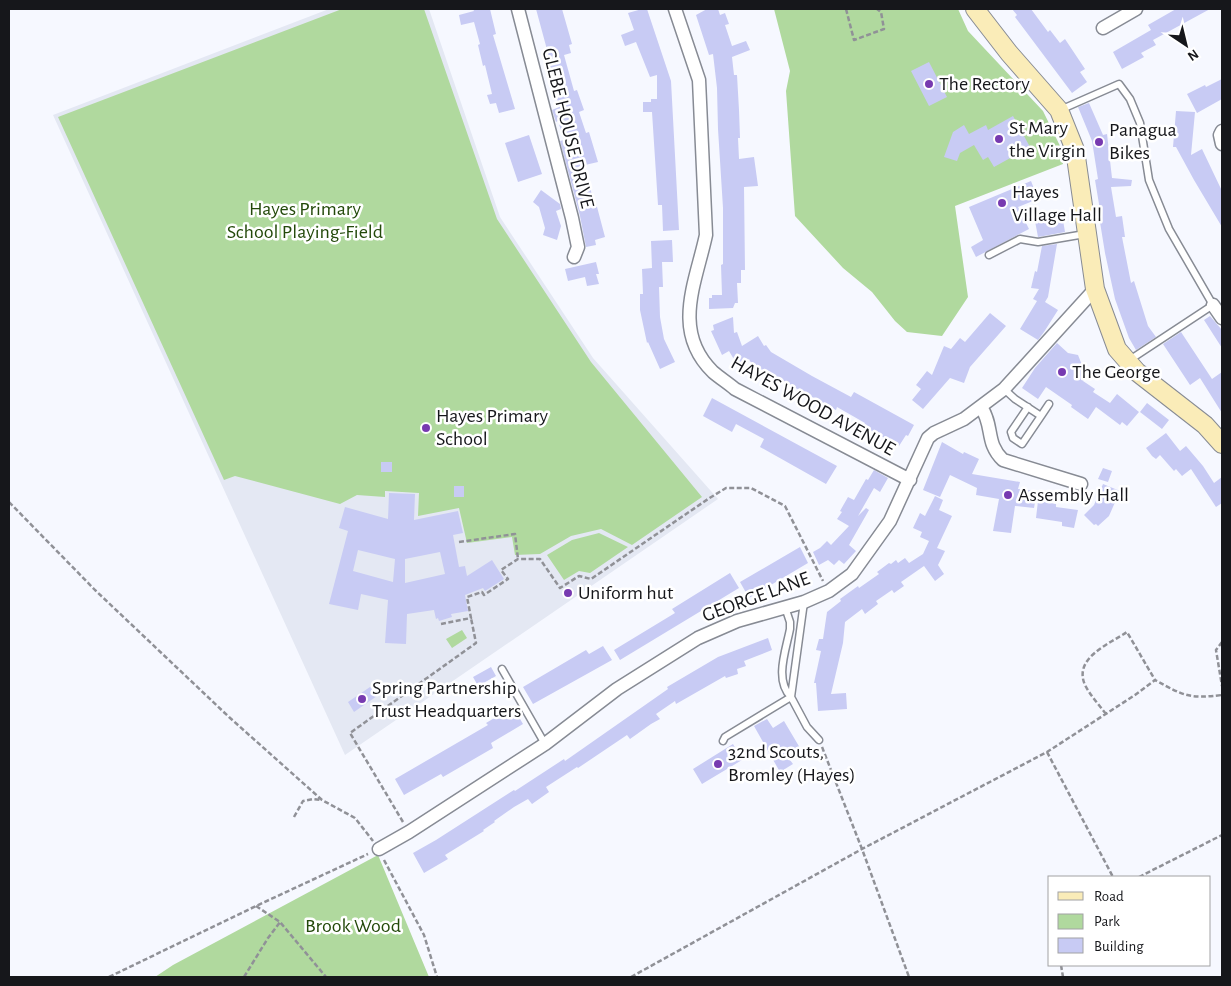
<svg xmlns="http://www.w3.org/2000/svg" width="1231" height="986" font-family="'Alegreya Sans',sans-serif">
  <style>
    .built { fill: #e4e8f3 }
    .green { fill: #b0d99e }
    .building { fill: #c8cbf4; fill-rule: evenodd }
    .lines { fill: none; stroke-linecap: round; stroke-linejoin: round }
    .lane-casing { stroke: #878b94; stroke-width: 9 }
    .street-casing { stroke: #878b94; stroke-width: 15 }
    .secondary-casing { stroke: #878b94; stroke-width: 20 }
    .path { stroke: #909197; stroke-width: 2.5; stroke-dasharray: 5 2.5; stroke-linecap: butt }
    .lane { stroke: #fff; stroke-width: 6 }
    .street { stroke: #fff; stroke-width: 12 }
    .secondary { stroke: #faecb8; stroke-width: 18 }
    .poi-dot { fill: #773ab0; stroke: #fff; stroke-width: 2 }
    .labels { text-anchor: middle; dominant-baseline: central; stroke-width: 5; stroke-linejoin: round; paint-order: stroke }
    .poi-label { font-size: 20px; fill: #16171b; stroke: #fff; text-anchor: start }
    .street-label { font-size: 20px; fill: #16171b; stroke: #fff }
    .park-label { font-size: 20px; fill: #23490a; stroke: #fff }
  </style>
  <rect width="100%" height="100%" fill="#f6f8ff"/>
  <!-- built -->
  <path class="built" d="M329,9h100l71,208 93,141 125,141 -373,256 -292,-640z"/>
  <!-- green -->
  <path class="green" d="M342,9h82l73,210 94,143 111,135 -70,48 -31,-16 -30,7 -31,18 -25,1 -3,-18 -45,6 -8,-35 -41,8 1,-23 -34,-2v6l-28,-2 -17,9 -105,-28 -11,4 -166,-363z
    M774,9h184l10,22 75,80 18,37 2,16 -108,42 13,91 -26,39 -35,-4 -12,-11 -23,-29 -29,-24 -48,-52 -9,-125 4,-20z
    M599,533l29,14 -38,26 -11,-2 -15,9 -17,-25 25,-15z
    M462,630l5,8 -15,10 -6,-9z
    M378,855l51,122h-274l18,-12z"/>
  <!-- building -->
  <path class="building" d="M473,9h17l6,25 -3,1 22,74 -16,4 -3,-10 -6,1 -3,-9 5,-1 -7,-29 -2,1 -5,-21 2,-1 -6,-22 -13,3 -2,-10 15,-4z
    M536,9h26l10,35 -3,1 2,8 -7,2 10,36 3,-1 7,20 -5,2 7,21 3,-1 9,30 -13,3 9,39 2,-1 9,34 -10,3 1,5 -10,2 -6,-31 -20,-75 4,-1 -6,-19 -2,1 -4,-12 7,-3 -12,-49 2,-1z
    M642,9h5l24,72 8,149 -16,1 -1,-26h-4l-6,-93h-9v-10h8v-3h6v-24l-7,2 -14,-35 -11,4 -4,-11 13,-5 -6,-17z
    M707,9h11l2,6 5,-2 4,11 -4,1 7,21 14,-5 4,9 -18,7 2,18h3l2,35 1,28h-2l1,21 15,-2 4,29 -14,1 1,83h-4v13h-4l1,20h-3l-2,5 -24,1v-11h3v-3h10l-1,-30 2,-1v-56l-5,-79 -1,-41 -4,-34 -4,1 -13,-40z
    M1012,9h19l17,23 2,-2 10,13 5,-4 20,30 -5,3 7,10 -15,11 -57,-76 2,-2z
    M1176,9h34l-57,31 3,5 -15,8 3,4 -22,12 -9,-17 38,-22 -3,-5z
    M929,62l18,35 -18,9 -18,-35z
    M1222,79v20l-25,14 -10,-19 18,-9 1,2z
    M1089,103l14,32 4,-1 5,44 20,2 -1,6 -20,1 5,30 6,-1 3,21h-3l9,46 3,-2 14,45 8,11 -20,13 -7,-12 -14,-39 -10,-46 -6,-37h2l-6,-36 3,-1 -6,-38 -14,-34z
    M1176,111l19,1 -4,43 11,-6 20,42v36l-28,-47 -18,-33h-3z
    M1013,116l17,31 -36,20 -6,-10 -5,3 -9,-15 -14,8 -3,8 -13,-4 9,-25 11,-7 5,9 17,-9 2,5z
    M529,135l13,39 -24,8 -13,-39z
    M1031,181l7,18 -20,8 11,22 -53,28 -5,-10 12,-7 -14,-33z
    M541,190l19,14 1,5 -5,2 5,15 -4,14 -14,-5 2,-7 -6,-21 -6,-5z
    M1045,219l1,4 17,-3 2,12 -27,5 -3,-16z
    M672,240l1,22h-11l1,25h-4l1,30 4,22 11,23 -15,7 -12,-27 -1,1 -7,-33v-16h3l-1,-25 10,-1 -1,-27z
    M1057,244l-9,53 -3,5 13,8 -14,22 -6,8 -18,-11 17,-28 -4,-2 6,-10 -8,-1 4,-17 2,1 5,-26z
    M596,262l3,12h-3l3,10 -12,2 -2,-9 -17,4 -3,-12z
    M990,313l16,13 -36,41 -6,16 -14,-5 -27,31 -11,-9 9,-11 -5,-4 11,-14 5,4 12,-29 7,3 9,-11 5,4z
    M1210,316l12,14v18l-18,-28z
    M733,317l1,16 3,-1 5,14 16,-10 6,10 2,-1 5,7 41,24 39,21 3,-5 60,33 -6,11 -2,-1 -7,11 -36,-20 2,-3 -28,-16 -1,3 -79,-43 -3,1 -5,-9 -11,7 -9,-15 -7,4 -11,-24 3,-1 -1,-5z
    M1181,332l31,47 10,-7v41l-22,-35 -10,7 -27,-41z
    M1057,343l11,10 10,2 4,10 8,7 -7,9 12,8 -2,3 17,11 7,-9 22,18 -12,14 -5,-4 -2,3 -24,-18 -8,12 -17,-12 1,-2 -26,-18 -8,12 -16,-11 13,-20z
    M712,398l125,68 -11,18 -66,-37 4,-8 -28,-15 -4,8 -29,-16z
    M1147,403l22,17 -7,9 -22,-17z
    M1166,433l14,18 6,-5 17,20 11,17 8,-6v26l-6,4 -25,-38 -9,7 -6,-7 -2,2 -14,-16 -4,4 -4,-3 -6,-8z
    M942,442l21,12 1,-2 15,7 -7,15 48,8 -2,7 19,2 -3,17 -19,-2 -4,27 -18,-2 6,-32 -23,-4 1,-7 -27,-13 -10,22 -17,-7z
    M381,462h11v10h-11z
    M1103,468l9,3 -4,11 -10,-3z
    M874,470l14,8 -8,14 -6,-4 -16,28 8,-8 3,2 -20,35 7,6 -12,13 -5,-4 -5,5 -6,-5 -9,5 -6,-13 7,-4 7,-7 4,4 18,-19 -12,-7 5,-7 -2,-1 8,-14 6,3 12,-21 2,1z
    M1103,484l17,7 -11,25 -11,10 -2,-2 -2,1 -10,-10 10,-10z
    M454,486h10v11h-10z
    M389,493l26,1 -1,26 44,-9 5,22 -10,2 6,32 6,-1 2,10 25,-16 12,19 -19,12 -2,-3 -18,7 3,16 -17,3 1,3 -13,4 -1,-3 -2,1 -2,-9 -27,4 -1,30 -21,-1 3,-43 -27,-6 -3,16 -29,-6 19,-73 -9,-3 6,-21 43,12zM358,550l37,9 -2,23 -40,-11zM440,552l5,22 -40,9v-24z
    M935,496l8,4 -4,10 13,6 -15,32 8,3 -7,14 6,9 -9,7 -11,-15 -23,16 3,4 -10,7 -2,-3 -16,11 2,3 -13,10 -3,-5 -17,13 -2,21 -12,51 15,-1 1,16 -29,2 -2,-28h-2l7,-32 -5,-1 3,-11h4l4,-27 14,-11 -1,-2 18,-13 1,2 20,-14 -2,-2 12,-9 2,1 5,-4 2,3 7,-5 4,5 14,-9 6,-13 -9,-4 2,-5 -9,-4 7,-15 5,3z
    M1038,501l18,3v3l22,3 -4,18 -12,-2v-4l-26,-4z
    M800,547l8,16 -59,35 -9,-16z
    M730,573l9,15 -119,72 -6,-10 61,-37 -3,-4z
    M768,638l4,12 -28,11 2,5 -9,3 1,5 -12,4 -1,-2 -49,28 -1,-3 -19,13 4,5 -9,5 -21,15 -3,-4 -49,33 -1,-1 -31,20 3,5 -17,12 -4,-5 -14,8 -20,14 1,1 -12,8 1,1 -39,24 3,4 -24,14 -11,-20 23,-13 78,-50 1,1 49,-32 1,2 103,-72 -1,-2 51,-30z
    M603,646l9,14 -79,44 -10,-17 63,-37 3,4z
    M491,667l5,9 -18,10 -5,-9z
    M370,687l7,9 -23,16 -6,-10z
    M513,707l10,17 -32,19 2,5 -50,29 -2,-3 -37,21 -9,-16 93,-54 -2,-2z
    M767,719l6,9 11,-7 16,27 -13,8 6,8 -13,8 -26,-46z
    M733,744l9,16 -40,24 -9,-15z"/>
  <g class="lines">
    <!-- lane casing -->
    <g class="lane-casing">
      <path id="lane" d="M1060,110l59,-26 11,15 10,24 9,57 20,49 44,76 -85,56
        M989,255l31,-16 18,3 47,-8
        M1004,389l11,10 26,17 8,-12
        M1028,407l-17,25 2,6 9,6 19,-28
        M804,602l-13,95 16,30 12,13
        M502,669l43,75
        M723,741l2,-4 66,-40c-17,-17 -5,-47 -1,-68v-7l-5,-15"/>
    </g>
    <!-- street casing -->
    <g class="street-casing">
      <path id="street" d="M518,9l54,209 6,29 -4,10
        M675,9l24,71 7,155c-10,47 -35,96 7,137 7,6 15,11 22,17l175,91
        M1103,28l33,-19
        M1222,131l-2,4 2,9
        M1213,305l9,13
        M981,407c13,19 4,36 22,53l78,24
        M379,849l30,-17 136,-88 72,-55 81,-51 39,-17 67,-19 25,-11 23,-17 38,-53 38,-83 6,-5 30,-14 40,-30 91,-100"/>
    </g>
    <!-- secondary casing -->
    <g class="secondary-casing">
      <path id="secondary" d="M975,9l34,44 50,57 16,40 20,139 22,60 20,23 68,53 17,19"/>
    </g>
    <!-- path -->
    <path class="path" d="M846,9l8,31 30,-11 -3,-17 -4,-3
      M9,502l86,88 134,127 93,83 33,18 18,23
      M459,542l56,-8 3,25
      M441,624l30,-6 -4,-21 15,-5 2,3 24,-16 -7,-9 17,-11h22l20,29 19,-12 12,3 117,-80 18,-11h25l34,18 38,75
      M1222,642l-6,8 6,36
      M1106,714c-7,-9 -16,-19 -21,-29 -12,-27 24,-41 42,-53l28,48
      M822,747l40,102 47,128
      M1047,752l66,125
      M294,817l9,-16 10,-2 8,1
      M403,822l-53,-89 126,-90 -5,-25
      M384,860l40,75 13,42
      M1139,877l83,-42
      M256,906l24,16 46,55
      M1061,965l2,12
      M109,977l147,-71 112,-52
      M244,977l24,-39 12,-16
      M631,977l231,-128 185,-97 88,-57 20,-15c29,16 34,19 67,15"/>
    <!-- lane -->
    <use href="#lane" class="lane"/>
    <!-- street -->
    <use href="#street" class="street"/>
    <!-- secondary -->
    <use href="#secondary" class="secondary"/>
  </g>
  <!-- markers -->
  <g class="poi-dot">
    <circle cx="929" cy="84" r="5"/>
    <circle cx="999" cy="139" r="5"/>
    <circle cx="1099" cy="142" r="5"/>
    <circle cx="1002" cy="203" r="5"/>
    <circle cx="1062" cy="372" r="5"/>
    <circle cx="426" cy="428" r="5"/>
    <circle cx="1008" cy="495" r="5"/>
    <circle cx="568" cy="593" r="5"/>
    <circle cx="362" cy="699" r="5"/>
    <circle cx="718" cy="764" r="5"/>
  </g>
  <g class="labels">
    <!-- poi labels -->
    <g class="poi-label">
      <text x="939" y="84">The Rectory</text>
      <text x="1009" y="128">St Mary<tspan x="1009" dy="23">the Virgin</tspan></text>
      <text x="1109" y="130">Panagua<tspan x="1109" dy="23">Bikes</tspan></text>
      <text x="1012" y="192">Hayes<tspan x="1012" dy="23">Village Hall</tspan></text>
      <text x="1072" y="372">The George</text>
      <text x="436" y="416">Hayes Primary<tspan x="436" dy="23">School</tspan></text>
      <text x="1018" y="495">Assembly Hall</text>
      <text x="578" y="593">Uniform hut</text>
      <text x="372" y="688">Spring Partnership<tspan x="372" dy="23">Trust Headquarters</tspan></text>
      <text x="728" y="752">32nd Scouts,<tspan x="728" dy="23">Bromley (Hayes)</tspan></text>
    </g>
    <!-- street labels -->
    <g class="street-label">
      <text transform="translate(568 128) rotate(76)">GLEBE HOUSE DRIVE</text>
      <text transform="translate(813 406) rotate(29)">HAYES WOOD AVENUE</text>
      <text transform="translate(756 597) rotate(-20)">GEORGE LANE</text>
    </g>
    <!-- park labels -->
    <g class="park-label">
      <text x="305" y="209">Hayes Primary<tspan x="305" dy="23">School Playing-Field</tspan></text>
      <text x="353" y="926">Brook Wood</text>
    </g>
  </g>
  <!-- border -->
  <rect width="1231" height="986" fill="none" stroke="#16171b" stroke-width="20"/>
  <!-- legend -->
  <rect x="1048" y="876" width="162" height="90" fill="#ffffff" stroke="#a2a2a4"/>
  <rect x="1058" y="892" width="25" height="8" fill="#faecb8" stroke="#a2a2a4"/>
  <text x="1094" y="901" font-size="15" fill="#16171b">Road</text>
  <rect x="1058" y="914" width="25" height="15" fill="#b0d99e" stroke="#a2a2a4"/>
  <text x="1094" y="926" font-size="15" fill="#16171b">Park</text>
  <rect x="1058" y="938" width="25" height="15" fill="#c8cbf4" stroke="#a2a2a4"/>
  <text x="1094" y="951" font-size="15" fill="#16171b">Building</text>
  <!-- north arrow -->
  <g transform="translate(1186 45) rotate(145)" stroke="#ffffff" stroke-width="4" paint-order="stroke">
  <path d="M0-4L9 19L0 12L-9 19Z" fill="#16171b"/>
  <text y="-8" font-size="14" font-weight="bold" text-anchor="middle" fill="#16171b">N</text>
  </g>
</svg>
